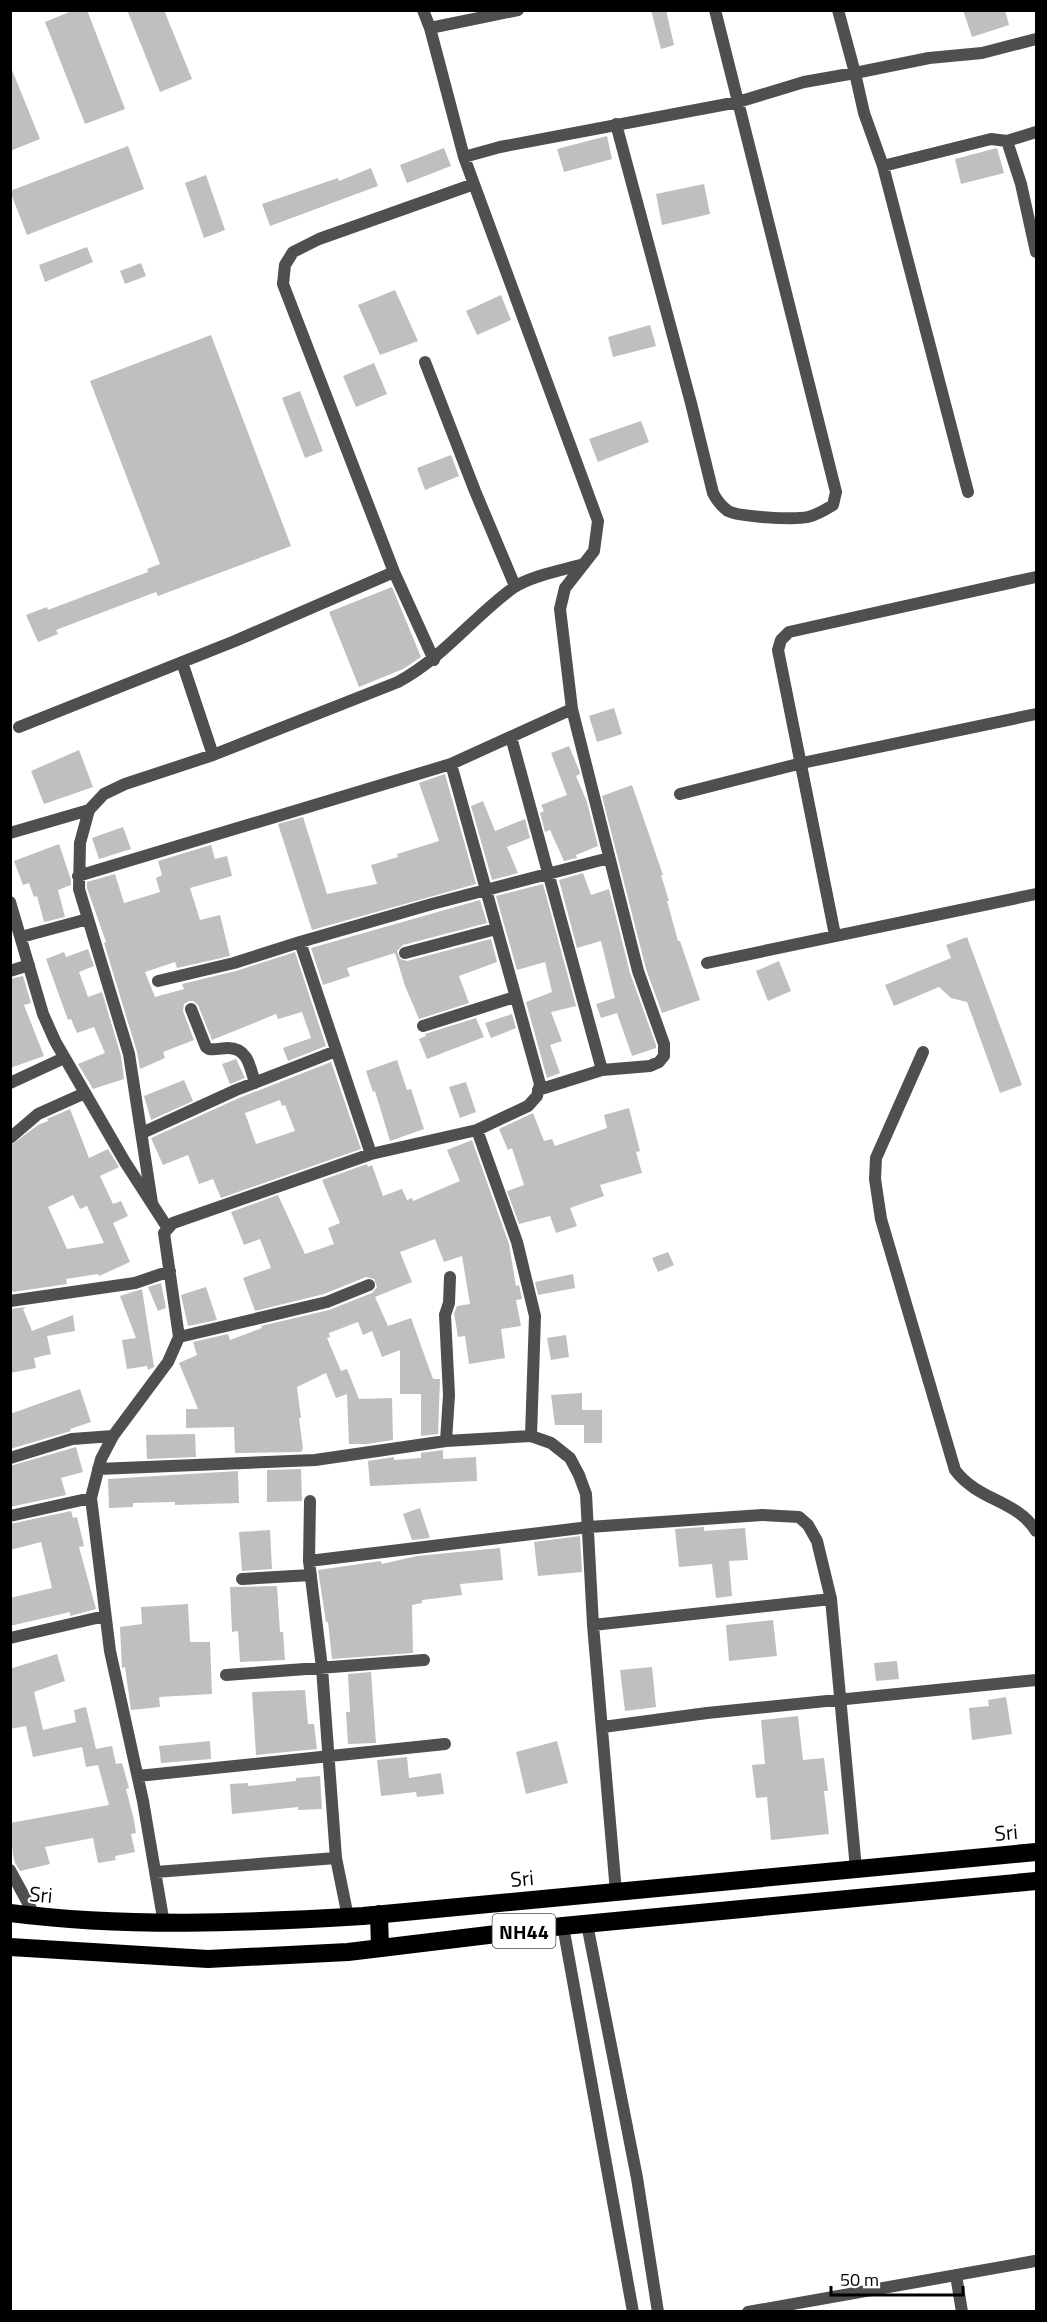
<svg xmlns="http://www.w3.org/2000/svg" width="1047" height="2322" font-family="'Titillium Web',sans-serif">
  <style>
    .building { fill: #bfbfbf; fill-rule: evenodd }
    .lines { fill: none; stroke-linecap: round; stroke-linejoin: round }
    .street { stroke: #4f4f4f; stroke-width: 12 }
    .highway { stroke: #000; stroke-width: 18 }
    .labels { text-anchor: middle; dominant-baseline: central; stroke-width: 4.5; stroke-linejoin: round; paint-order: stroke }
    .shield { fill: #fff; stroke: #4c4c4c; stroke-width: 1.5 }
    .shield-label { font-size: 20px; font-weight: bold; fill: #000 }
    .street-label { font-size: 21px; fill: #000; stroke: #fff }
  </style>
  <rect width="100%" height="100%" fill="#fff"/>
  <!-- building -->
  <path class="building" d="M74,10h13l38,99 -40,15 -40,-102z
    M127,10h37l28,69 -32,13z
    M651,10h15l8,35 -13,4z
    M963,10h42l4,15 -37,12z
    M10,65l30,74 -30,12z
    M607,136l5,23 -48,13 -7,-23z
    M128,146l16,43 -117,46 -17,-44z
    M444,148l7,18 -44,17 -7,-18z
    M997,148l7,25 -43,11 -6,-25z
    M371,168l7,18 -108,40 -8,-22 76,-26 1,3z
    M206,175l19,55 -21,8 -19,-55z
    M704,184l6,30 -48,11 -6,-31z
    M87,247l6,15 -48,20 -6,-17z
    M141,263l5,13 -21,8 -5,-13z
    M395,290l23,51 -38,14 -22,-50z
    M501,295l10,25 -34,15 -11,-24z
    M650,325l6,21 -43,11 -5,-20z
    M211,335l80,211 -133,50 -2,-4 -100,38 2,4 -20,8 -12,-27 21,-8 1,3 100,-38 -1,-3 13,-5 -70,-183z
    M374,363l13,31 -31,13 -13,-31z
    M300,391l23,60 -18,7 -23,-60z
    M641,421l8,21 -51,20 -9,-23z
    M451,455l8,21 -34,14 -8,-22z
    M392,587l29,70 -18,12 -44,18 -30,-75z
    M614,708l8,26 -25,8 -8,-26z
    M569,746l10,24 1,4 -4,2 11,26 11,44 -22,9 1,3 -13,3 -14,-31 -5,2 -5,-19 4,-2 -3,-6 26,-10 -16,-42z
    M79,750l14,37 -49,17 -13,-33z
    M445,774l31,110 -164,46 -34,-106 25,-7 24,77 50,-10 -6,-19 27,-8 -1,-3 42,-13 -20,-58z
    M632,785l31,90h-2l8,26h-2l11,40h2l20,59 -38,13 -16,-44 -44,-173z
    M483,801l12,30 30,-12 5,19 -23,9 11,26 -26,7 -21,-74z
    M123,827l8,22 -32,10 -7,-21z
    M59,844l12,36v5l-13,5 7,27 -21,5 -7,-26 -3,1 -5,-14 -6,2 -9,-24z
    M211,845l4,14 12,-3 5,20 -42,12 10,32 20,-5 10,41 -53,12 -2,-6 -30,10 10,25 29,-8 -2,-5 54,-13 59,-19 31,94 -38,15 -5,-13 28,-10 -9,-26 -24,7 -2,-5 -64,26 -14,-35 -5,-4h-4l-5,3 -1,7 11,29 -31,12 2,6 -25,11 -3,-17 -33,-109 2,-1 -19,-54v-6l28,-8 9,29 36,-11 -4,-14 6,-3 -4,-14z
    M583,873l8,22 18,-6 21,84 26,72v3l-24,8 -15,-43 -16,5 -5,-14 19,-6 -14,-57 -24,7 -18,-68z
    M543,884l33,122 -25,6 11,29 -12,4 10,28 -13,5 -21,-76 26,-10 -7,-30 -28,8 -21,-74z
    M480,900l7,23 -84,22 -6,6 3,8 7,2 84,-22 6,23 -38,14 10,27 -50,16 -14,-33 -10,-33 -48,15 3,8 -27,9 -12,-37z
    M967,937l55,148 -22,8 -33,-91 -16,-4 -12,-11 -45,19 -9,-21 66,-27 -5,-13z
    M88,949l6,17 -15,6 9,25 14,-5 19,64 3,23 -31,10 -15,-25 27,-11 -11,-26 -17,6 -6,-14 -3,1 -22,-61 18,-7 2,5z
    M779,961l12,30 -23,10 -12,-30z
    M23,976l8,27 -7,2 20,51 -34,12v-89z
    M512,1014l4,14 -25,10 -6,-15z
    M476,1018l8,19 -57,22 -8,-20 7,-3 -1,-2z
    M236,1059l9,19 -15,6 -8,-20z
    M397,1060l10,30 4,-1 13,40 -34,12 -15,-50 -2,1 -7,-21z
    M331,1062l30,87 -140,49 -8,-19 -14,5 -11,-29 -25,10 -12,-27 88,-40zM280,1100l2,6 3,-1 10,26 -39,13 -11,-31z
    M184,1080l9,21 -42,19 -7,-24z
    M466,1082l10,30 -16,6 -11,-31z
    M629,1108l11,43 -4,1 6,21 -42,12 4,11 -34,12 7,18 -21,7 -6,-17 -31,8 -12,-33 17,-6 -12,-37 -4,2 -9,-21 34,-16 11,28 8,-2 3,7 52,-18 -3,-13z
    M70,1109l19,49 19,-9 11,18 -19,9 13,28 8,-3 7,15 -15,7 17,39 -31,14 -1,-2 -32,5 1,5 -54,8 -3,-6v-140l28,-21 10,-4 -1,-2zM73,1195l7,14 7,-3 17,37 -37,6 -19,-42z
    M472,1140l37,104 7,42 3,-1 3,14 -6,1 5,26 -20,3 4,29 -36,6 -4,-28 -7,1 -4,-24 3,-7 13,-2 -8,-48 -18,6 -9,-23 -35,13 12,30 -37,15 13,29 23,-8 22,61h7l-2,55 -17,2v-42h-21v-44l-18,7 -10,-26 -9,4 -5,-13 -29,11 1,4 -3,1 14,33 6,-2 12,30 33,-1 1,42 -26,4h-18l-2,-50 -11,4 -10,-25 -29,14 4,31h-2l4,31 -2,3 -66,1 -1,-26 -48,1v-19h12l-19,-46 18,-8 -4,-13 35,-8 2,6 32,-12 -1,-2 68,-16 43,-17 5,-6 -3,-8 -8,-2 -42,17 -69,17 -12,-33 28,-10 -11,-29 -16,6 -13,-33 47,-17 27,59 29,-10 -6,-16 12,-5 -18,-43 45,-16 1,3 4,-2 11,31 19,-7 5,11 5,-2 1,3 47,-20 -13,-31z
    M668,1252l6,13 -16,7 -6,-14z
    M573,1274l2,14 -37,7 -3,-13z
    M161,1283l5,25 -8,3 -10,-24z
    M206,1287l11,33 -29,6 -7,-31z
    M142,1289l12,78 -6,3 -1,-4 -20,3 -5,-29 14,-2 -16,-42z
    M27,1307l-4,2 9,22 41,-16 2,16 -28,5 4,18 -17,4 2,10 -26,5v-64z
    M566,1335l3,22 -18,3 -4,-22z
    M80,1389l11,33 -21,7 1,2 -61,18v-35z
    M582,1393v17h20v33h-18v-18h-29l-4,-30z
    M195,1434l1,23 -49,2 -1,-24z
    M76,1447l7,25 -22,6 5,17 -56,12v-41z
    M443,1450v9l33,-2 1,24 -107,5 -2,-25 26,-4v3l27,-2v-5z
    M301,1469l1,32 -35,1v-32z
    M238,1471l1,32 -64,2v-3l-42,1v4l-24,1 -1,-29z
    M420,1508l10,30 -18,2 -9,-26z
    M71,1511l2,7 4,-1 7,29 -5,1 17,62 -26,7v-4l-60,14v-28l42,-10 -11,-46 -31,8v-26z
    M704,1527v4l41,-3 3,32 -19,1 3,35 -16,2 -4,-34 -33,3 -4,-38z
    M270,1530l2,39 -30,2 -3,-39z
    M580,1536l2,36 -44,4 -4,-34z
    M500,1548l3,32 -43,4 2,11 -40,5v3l-10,2 1,48 -81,6 -4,-37h-2l-8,-52 63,-9 1,3 35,-8z
    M277,1586l3,46h3l2,28 -45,2 -2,-31 -6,1 -2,-45z
    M188,1604l2,38h20l2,52 -53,3 1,10 -29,3 -6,-43 -3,1 -2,-41 22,-3 -1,-17z
    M773,1620l4,36 -48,5 -3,-36z
    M57,1654l8,27 -31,11 9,38 33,-8 -2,-12 12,-3 10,42 16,-3 4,18 6,-1 7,25 -3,1 8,31 2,13 -5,1 4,18 -20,4 1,4 -18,3 -5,-25 -48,9 5,17 -30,7 -5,-8 -2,-8 -3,-32 99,-18 -11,-40 -12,2 -4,-20 -49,10 -7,-31 -16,3v-60z
    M897,1661l2,18 -23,2 -2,-18z
    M652,1667l4,40 -31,4 -5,-41z
    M371,1672l5,71 -28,1 -2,-32h4l-2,-38z
    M305,1690l3,34h6l3,25 -61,6 -4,-63z
    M1006,1697l6,37 -40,6 -3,-32 20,-2 -1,-6z
    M798,1716l5,44 21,-2 4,33h-4l5,43 -58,6 -4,-43 -11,1 -4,-33 13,-1 -4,-44z
    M210,1741l1,18 -50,4 -2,-17z
    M557,1741l11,42 -42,11 -10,-42z
    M407,1757l2,21 32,-5 3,21 -27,3 -1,-5 -35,4 -4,-36z
    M320,1776l2,33 -24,1v-3l-66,7 -2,-30 18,-1v3l48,-5v-3z"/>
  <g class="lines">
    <!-- street -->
    <path class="street" d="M423,10l7,18
      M838,10l17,63 74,-15 53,-5 54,-14
      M616,124l75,279 22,90c4,8 8,13 15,18 12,6 66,9 80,6 9,-2 17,-7 25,-12l3,-13 -121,-482
      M1036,132l-29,9 14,43 15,68
      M464,157l36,-10 238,-45 66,-20 51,-9 9,40 19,53 108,-27 16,2
      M883,166l85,326
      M425,362l50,129 40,95
      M434,660l-40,-88 -111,-288 2,-19 8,-13 26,-13 155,-55
      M182,662l31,93
      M19,727l216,-86 159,-69
      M511,737l91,333
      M680,794l122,-31 234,-49
      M10,833l79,-23
      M78,876l373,-112
      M10,902l33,112 12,27 70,121 42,65
      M835,935l-57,-285 3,-10 8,-8 247,-55
      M21,937l67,-18
      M300,942l132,-38 177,-46
      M405,953l91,-24
      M707,963l329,-69
      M10,971l19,-6
      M158,981l76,-18 66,-21 71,212
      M191,1009l15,38 3,2c6,1 13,-1 19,-1 20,0 22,19 27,35
      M423,1026l92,-29
      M923,1052l-47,106 -1,21 6,40 74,251c23,31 62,30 81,61
      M10,1083l54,-25
      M538,1090l64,-20 48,-4 9,-4 5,-6v-12l-26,-73 -66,-262
      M477,1130l40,112 18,74 -4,120
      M142,1133l94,-43 100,-39
      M10,1138l28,-24 47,-21
      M152,1203l-23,-149 -50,-165 1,-46 9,-33 15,-16 21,-10 88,-29 185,-73c45,-24 75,-65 115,-94 17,-12 50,-18 71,-24
      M10,1301l125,-18 35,-12
      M179,1337l148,-35 42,-17
      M446,1441l3,-46 -4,-80 4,-12 1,-26
      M10,1458l62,-19 41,-3
      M98,1469l217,-9 131,-19 85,-5 20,7 19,15 9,17 7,19 7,131 23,267
      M310,1501l-1,60 13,107 14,190 12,59
      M10,1516l81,-18
      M309,1561l280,-34 173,-12 37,2 9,8 9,16 14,58 25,270
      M242,1579l69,-4
      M593,1625l238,-26
      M10,1638l95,-22
      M226,1675l198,-15
      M603,1727l104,-14 329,-33
      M138,1776l307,-32
      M10,1870l25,46
      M156,1872l180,-14
      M164,1924l-21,-123 -33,-150 -19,-153 10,-39 12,-23 55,-74 11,-25 -15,-104 9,-10 198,-69 106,-24 51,-24 9,-10 3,-12 -89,-320 121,-55 -12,-100 5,-21 29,-37 4,-30 -134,-364 -34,-129 88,-18
      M587,1924l50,254 21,134
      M563,1926l70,386
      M956,2275l6,37
      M748,2312l287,-51"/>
    <!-- highway -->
    <path class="highway" d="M10,1913c118,15 236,10 353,3l673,-64
      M379,1914l1,34
      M10,1947l198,12 140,-7 215,-26 473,-45"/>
  </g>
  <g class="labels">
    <!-- shield labels -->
    <rect class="shield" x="492.5" y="1914" width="63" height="34" rx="4.5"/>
    <g class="shield-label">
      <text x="524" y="1931">NH44</text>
    </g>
    <!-- street labels -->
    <g class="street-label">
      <text transform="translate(1006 1832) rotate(-5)">Sri</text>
      <text transform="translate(522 1878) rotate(-5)">Sri</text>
      <text transform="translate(41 1894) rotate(5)">Sri</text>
    </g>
  </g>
  <!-- border -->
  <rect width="1047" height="2322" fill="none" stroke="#000000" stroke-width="24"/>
  <!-- scale -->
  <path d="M831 2286v9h132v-9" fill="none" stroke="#000000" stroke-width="3"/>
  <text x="840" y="2286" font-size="18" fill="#000000" stroke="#ffffff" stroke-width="4.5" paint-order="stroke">50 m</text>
</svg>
